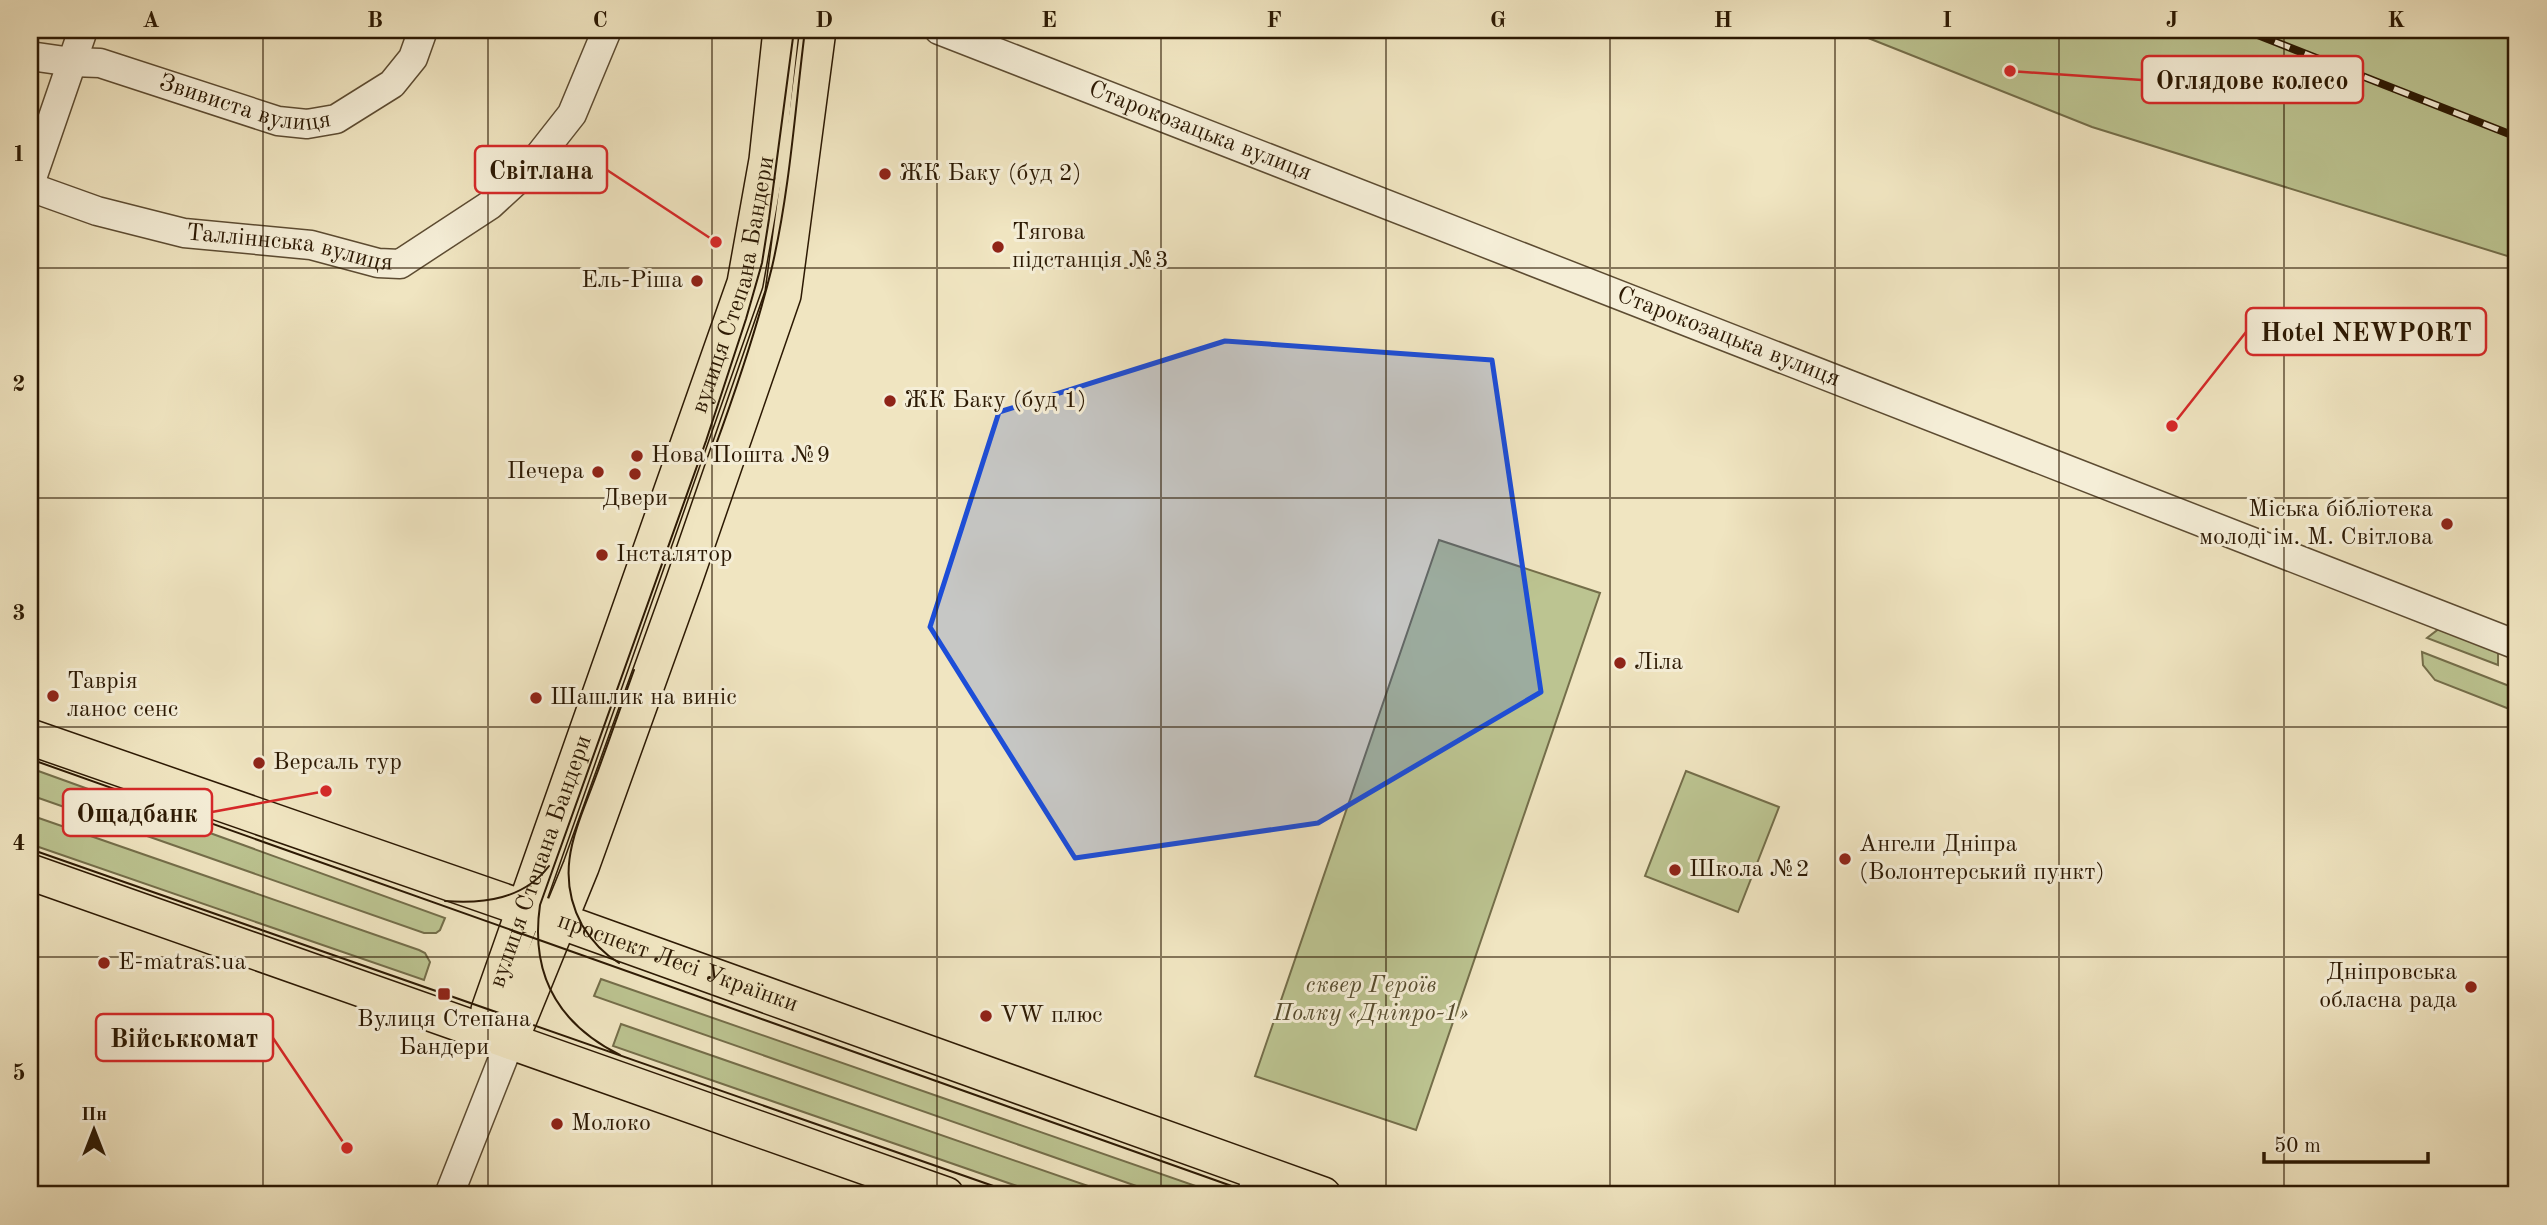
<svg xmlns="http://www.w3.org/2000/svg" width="2547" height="1225" font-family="'Old Standard TT',serif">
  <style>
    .green { fill: #bcc491; stroke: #746e4a; stroke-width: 2 }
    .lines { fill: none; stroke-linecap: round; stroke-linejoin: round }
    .minor-casing { stroke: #5d4c32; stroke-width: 31 }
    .major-casing { stroke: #2c1903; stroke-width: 38 }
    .minor { stroke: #f5eed7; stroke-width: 28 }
    .major { stroke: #f0e5c1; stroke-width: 35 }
    .tram { stroke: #2c1903; stroke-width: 2 }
    .rail-casing { stroke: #2c1903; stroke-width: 8 }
    .rail { stroke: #f5eed7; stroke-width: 5; stroke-dasharray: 16; stroke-linecap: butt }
    .marked { fill: #1d4ed8; fill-opacity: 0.2; stroke: #1d4ed8; stroke-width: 5; stroke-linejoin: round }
    .grid { fill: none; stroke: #2c1903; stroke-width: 2; stroke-opacity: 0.55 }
    .poi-dot { fill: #8f2418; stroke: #f5eed7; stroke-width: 2.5 }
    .labels { text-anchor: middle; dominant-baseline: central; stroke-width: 6; stroke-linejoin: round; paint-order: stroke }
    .street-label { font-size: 24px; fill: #2c1903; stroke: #f5eed7 }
    .poi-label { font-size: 24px; fill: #2c1903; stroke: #f5eed7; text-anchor: start }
    .park-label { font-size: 24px; font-style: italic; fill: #574c2e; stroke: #f5eed7 }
    .leader { fill: none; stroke: #d62828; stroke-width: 2.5 }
    .callout-dot { fill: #d62828; stroke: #f5eed7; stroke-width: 2.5 }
    .callout { fill: #f5eed7; stroke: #d62828; stroke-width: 2.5 }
    .callout-label { font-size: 26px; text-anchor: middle; font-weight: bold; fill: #2c1903 }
    .neatline { fill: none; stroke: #2c1903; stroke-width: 2.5 }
    .grid-label { font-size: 23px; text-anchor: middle; font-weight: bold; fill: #2c1903 }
  </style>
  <rect width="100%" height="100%" fill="#f0e5c1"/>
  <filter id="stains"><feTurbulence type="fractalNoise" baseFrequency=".00286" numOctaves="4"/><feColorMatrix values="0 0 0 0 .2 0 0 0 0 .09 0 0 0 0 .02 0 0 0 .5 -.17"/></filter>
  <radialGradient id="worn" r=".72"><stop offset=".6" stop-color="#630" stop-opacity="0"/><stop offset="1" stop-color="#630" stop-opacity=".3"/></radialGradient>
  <!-- green -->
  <path class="green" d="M1848,30h669v229l-425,-132z
    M1439,540l161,53 -184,537 -161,-54z
    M2440,628l58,22v15l-71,-27z
    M2422,652l95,37v23l-82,-32 -12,-15z
    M30,768l415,150 -5,12 -4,3h-12l-394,-138z
    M1686,771l93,36 -41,105 -93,-36z
    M30,815l389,135 6,3 5,9 -6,18 -394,-136z
    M601,979l612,213 -2,3h-49l-568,-199z
    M621,1024l493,171h-71l-430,-149z"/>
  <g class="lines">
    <!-- minor casing -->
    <g class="minor-casing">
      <g id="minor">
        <path id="s1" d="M939,30l1578,615"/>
        <path id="s2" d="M30,56l42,6 28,1 178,58 29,3 29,-5 56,-35 21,-26 10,-28"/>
        <path d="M30,184l53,-154"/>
        <path id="s3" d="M30,187l67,24 87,22 127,12 67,18 22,1 90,-59 38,-35 44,-56 35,-84"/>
        <path d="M449,1195l61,-154"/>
        <path d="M1251,1195l8,-23"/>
      </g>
    </g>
    <!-- major casing -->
    <g class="major-casing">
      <g id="major">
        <path id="s4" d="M30,737l530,184 763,274"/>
        <path d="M30,872l916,323"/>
        <path id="s5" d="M510,1041c-12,-9 -19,-16 -21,-31l256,-727 22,-123 14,-130"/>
        <path d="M510,1041l71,-174 103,-286 99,-286 35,-265"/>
      </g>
    </g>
    <!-- minor -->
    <use href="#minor" class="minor"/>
    <!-- major -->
    <use href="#major" class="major"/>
    <!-- tram -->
    <path class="tram" d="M714,450c22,-60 43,-121 58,-183 18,-78 23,-158 33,-237
      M30,759l1227,436
      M30,849l989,346
      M445,901c39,3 79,-2 104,-35
      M619,963c-15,-9 -28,-23 -37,-38 -29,-54 -5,-97 14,-149 13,-35 25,-70 38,-106
      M620,1055c-62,-31 -90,-81 -80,-150l166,-464 40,-122 16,-56 7,-44 25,-189"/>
    <!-- rail casing -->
    <g class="rail-casing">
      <path id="rail" d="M2245,30l272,107"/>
    </g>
    <!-- rail -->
    <use href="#rail" class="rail"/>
  </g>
  <!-- marked area -->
  <path class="marked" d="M1225,341l267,19 49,332 -223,131 -243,35 -145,-231 69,-215z"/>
  <!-- grid -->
  <path class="grid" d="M263,30v1165M488,30v1165M712,30v1165M937,30v1165M1161,30v1165M1386,30v1165M1610,30v1165M1835,30v1165M2059,30v1165M2284,30v1165M30,268h2487M30,498h2487M30,727h2487M30,957h2487"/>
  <!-- markers -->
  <g class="poi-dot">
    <circle cx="885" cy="174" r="7"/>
    <circle cx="998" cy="247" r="7"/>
    <circle cx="697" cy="281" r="7"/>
    <circle cx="890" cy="401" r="7"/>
    <circle cx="637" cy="456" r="7"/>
    <circle cx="598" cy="472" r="7"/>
    <circle cx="635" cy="474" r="7"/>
    <circle cx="2447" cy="524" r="7"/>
    <circle cx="602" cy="555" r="7"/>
    <circle cx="1620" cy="663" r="7"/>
    <circle cx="53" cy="696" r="7"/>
    <circle cx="536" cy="698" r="7"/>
    <circle cx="259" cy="763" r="7"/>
    <circle cx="1845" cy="859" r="7"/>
    <circle cx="1675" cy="870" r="7"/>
    <circle cx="104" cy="963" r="7"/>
    <circle cx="2471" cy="987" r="7"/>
    <rect x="437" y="987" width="14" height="14" rx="3.5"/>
    <circle cx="986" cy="1016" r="7"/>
    <circle cx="557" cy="1124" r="7"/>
  </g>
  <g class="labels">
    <!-- street labels -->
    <g class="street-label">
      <text stroke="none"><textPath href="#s2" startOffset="222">Звивиста вулиця</textPath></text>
      <text stroke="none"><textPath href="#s1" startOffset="280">Старокозацька вулиця</textPath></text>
      <text stroke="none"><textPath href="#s3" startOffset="268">Талліннська вулиця</textPath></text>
      <text stroke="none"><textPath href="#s5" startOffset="805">вулиця Степана Бандери</textPath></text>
      <text stroke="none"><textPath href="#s1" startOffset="847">Старокозацька вулиця</textPath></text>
      <text stroke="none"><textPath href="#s5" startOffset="196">вулиця Степана Бандери</textPath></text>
      <text stroke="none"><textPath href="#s4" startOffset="686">проспект Лесі Українки</textPath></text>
    </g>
    <!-- poi labels -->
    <g class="poi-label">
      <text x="899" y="174">ЖК Баку (буд 2)</text>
      <text x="1012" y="233">Тягова<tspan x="1012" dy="28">пiдстанцiя №3</tspan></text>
      <text x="683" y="281" text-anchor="end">Ель-Ріша</text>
      <text x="904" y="401">ЖК Баку (буд 1)</text>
      <text x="651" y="456">Нова Пошта №9</text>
      <text x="584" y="472" text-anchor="end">Печера</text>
      <text x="635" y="499" text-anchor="middle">Двери</text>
      <text x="2433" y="510" text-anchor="end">Міська бібліотека<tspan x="2433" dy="28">молоді ім. М. Світлова</tspan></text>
      <text x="616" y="555">Інсталятор</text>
      <text x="1634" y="663">Ліла</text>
      <text x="67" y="682">Таврія<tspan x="67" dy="28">ланос сенс</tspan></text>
      <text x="550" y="698">Шашлик на виніс</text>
      <text x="273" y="763">Версаль тур</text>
      <text x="1859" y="845">Ангели Дніпра<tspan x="1859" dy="28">(Волонтерський пункт)</tspan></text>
      <text x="1689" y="870">Школа №2</text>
      <text x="118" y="963">E-matras.ua</text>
      <text x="2457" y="973" text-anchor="end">Дніпровська<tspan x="2457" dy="28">обласна рада</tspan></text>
      <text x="1000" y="1016">VW плюс</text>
      <text x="444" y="1020" text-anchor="middle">Вулиця Степана<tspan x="444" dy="28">Бандери</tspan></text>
      <text x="571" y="1124">Молоко</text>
    </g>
    <!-- park labels -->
    <g class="park-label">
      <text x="1371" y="986">сквер Героїв<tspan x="1371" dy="28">Полку «Дніпро-1»</tspan></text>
    </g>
  </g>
  <!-- callouts -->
  <path class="leader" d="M2010 71L2142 80M716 242L607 170M2172 426L2246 332M326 791L212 812M347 1148L273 1038"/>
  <g class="callout-dot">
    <circle cx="2010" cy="71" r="7"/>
    <circle cx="716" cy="242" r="7"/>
    <circle cx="2172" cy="426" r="7"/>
    <circle cx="326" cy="791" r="7"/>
    <circle cx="347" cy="1148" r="7"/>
  </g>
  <g class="callout">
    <rect x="2142" y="56" width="221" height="47" rx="7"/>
    <rect x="475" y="146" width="132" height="47" rx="7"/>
    <rect x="2246" y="308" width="240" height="47" rx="7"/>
    <rect x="63" y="789" width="149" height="47" rx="7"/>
    <rect x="96" y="1014" width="177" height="47" rx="7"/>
  </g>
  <g class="callout-label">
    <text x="2252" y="89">Оглядове колесо</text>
    <text x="541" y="179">Світлана</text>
    <text x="2366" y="341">Hotel NEWPORT</text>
    <text x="137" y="822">Ощадбанк</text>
    <text x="184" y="1047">Військкомат</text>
  </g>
  <!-- margin -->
  <rect width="2547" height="1225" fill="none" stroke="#f0e5c1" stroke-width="77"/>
  <!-- north arrow -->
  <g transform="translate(94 1130)" stroke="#f5eed7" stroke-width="5" paint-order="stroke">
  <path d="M0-5L12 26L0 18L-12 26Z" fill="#2c1903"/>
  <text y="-10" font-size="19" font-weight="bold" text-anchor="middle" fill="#2c1903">Пн</text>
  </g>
  <!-- scale -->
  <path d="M2264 1152v10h164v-10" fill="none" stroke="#2c1903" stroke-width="3.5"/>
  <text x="2274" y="1152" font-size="21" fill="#2c1903" stroke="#f5eed7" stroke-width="5" paint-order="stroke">50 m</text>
  <rect x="38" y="38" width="2470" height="1148" class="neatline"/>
  <g class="grid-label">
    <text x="151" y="27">A</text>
    <text x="375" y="27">B</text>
    <text x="600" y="27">C</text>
    <text x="824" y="27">D</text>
    <text x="1049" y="27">E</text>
    <text x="1274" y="27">F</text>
    <text x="1498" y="27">G</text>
    <text x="1723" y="27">H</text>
    <text x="1947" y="27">I</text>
    <text x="2172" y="27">J</text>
    <text x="2396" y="27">K</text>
    <text x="19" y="161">1</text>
    <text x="19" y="391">2</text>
    <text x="19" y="620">3</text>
    <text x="19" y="850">4</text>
    <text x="19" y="1080">5</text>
  </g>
  <rect width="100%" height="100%" filter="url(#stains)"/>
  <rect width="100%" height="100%" fill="url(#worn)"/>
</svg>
